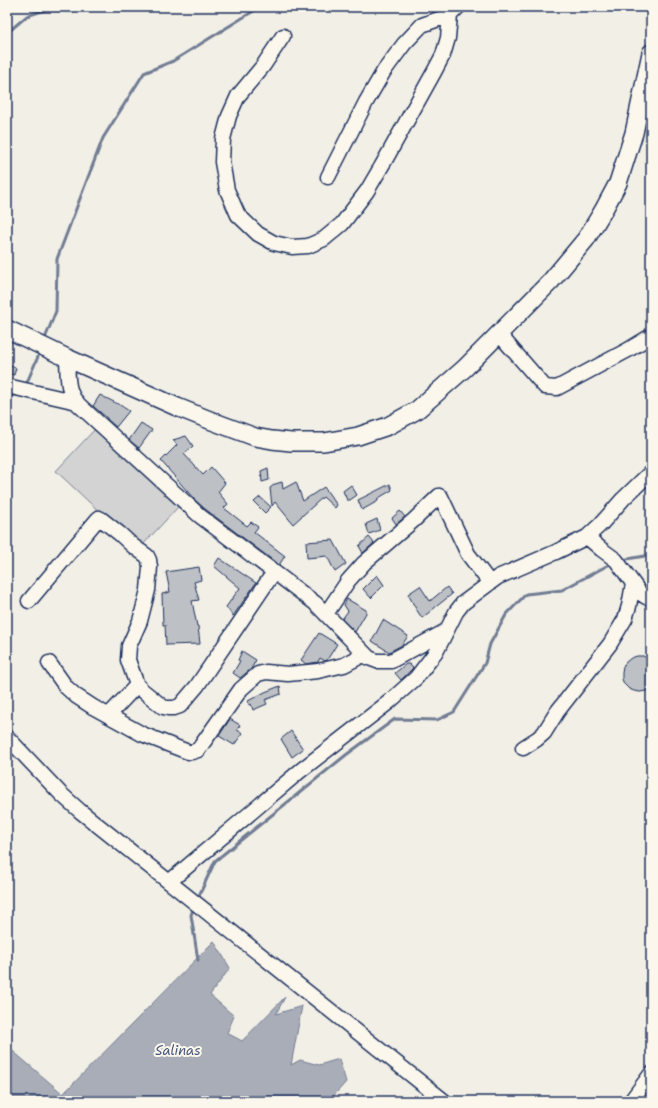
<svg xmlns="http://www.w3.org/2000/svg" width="658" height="1108" font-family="'Shantell Sans',sans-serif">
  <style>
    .green { fill: #d2d3d2; stroke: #768198 }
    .water { fill: #a9adb7; stroke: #707b93 }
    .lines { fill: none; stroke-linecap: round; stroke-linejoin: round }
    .stream { stroke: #707b93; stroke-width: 3 }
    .building { fill: #bdc0c4; stroke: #1b2f5e }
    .minor-casing { stroke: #1b2f5e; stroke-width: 17 }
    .major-casing { stroke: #1b2f5e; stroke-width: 20 }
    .minor { stroke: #fbf7ec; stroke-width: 14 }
    .major { stroke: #fbf7ec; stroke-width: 17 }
    .labels { text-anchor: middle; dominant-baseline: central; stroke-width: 4; stroke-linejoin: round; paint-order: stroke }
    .water-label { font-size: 13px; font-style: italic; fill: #465579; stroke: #fbf7ec }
  </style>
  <rect width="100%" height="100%" fill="#f2efe6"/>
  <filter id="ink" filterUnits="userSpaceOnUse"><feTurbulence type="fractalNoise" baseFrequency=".025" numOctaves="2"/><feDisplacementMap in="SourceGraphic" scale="8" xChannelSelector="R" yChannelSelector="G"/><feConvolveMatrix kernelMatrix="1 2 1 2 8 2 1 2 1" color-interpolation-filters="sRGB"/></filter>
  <g filter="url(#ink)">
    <!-- green -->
    <path class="green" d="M96,428l83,78 -40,43 -83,-78z"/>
    <!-- water -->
    <path class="water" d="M214,941l16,27 -20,27 24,21 -7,17 15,8 43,-44 -9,17 26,-8 -11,59 9,-5 19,5 20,-6 7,23 -17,19h-322v-55l56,48z"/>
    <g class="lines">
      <!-- stream -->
      <path class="stream" d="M7,33l20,-17 18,-6 28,1 5,-4
        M44,341l12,-30 1,-52 46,-121 41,-65 29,-12 87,-54
        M25,387l15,-35
        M7,398l9,-4
        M621,560l30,-5
        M197,900l18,-39 131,-106 49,-36 42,1 17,-8 31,-49 5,-19 16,-29 20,-21 36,-4 50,-27
        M194,907l-3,8 7,45
        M647,1071l4,-7"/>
    </g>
    <!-- building -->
    <path class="building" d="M8,365l8,3 -2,7 -7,-2z
      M100,395l20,10 9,6 -13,16 -9,-8v-1l-14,-12z
      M141,423l11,7 -13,18 -10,-8z
      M186,436l7,10 -9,8 19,21 8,-8 14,16 -7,9 10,12 -4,4 23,18 4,-4 7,5 -4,5 31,24 -6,9 -74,-56 -11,-10 -33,-38 16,-16 -4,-5z
      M268,468l1,12 -7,2 -1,-11z
      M282,482l1,7 13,-7 7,19 21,-14 13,18 -2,3 -12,-11 -30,27 -18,-22 -3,4 -2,-18 5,-4z
      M390,484l2,6 -15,9 1,2 -16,9 -4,-10z
      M351,485l6,10 -7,5h-3l-4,-9z
      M260,497l11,10 -6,6 -11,-11z
      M400,511l5,6 -9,7 -4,-6z
      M377,519l3,11 -11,4 -3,-10z
      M369,537l5,6 -11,10 -4,-7z
      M333,540l13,24 -11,8 -8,-16 -20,2 -1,-16z
      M219,558l37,25 -23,33 -7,-9 14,-19 -26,-22z
      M199,567l2,13 -7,2 5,18 -7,1 5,25h1l2,18 -34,1 -1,-20h-2l-1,-31 8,-2 -4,-20z
      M377,575l7,10 -13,13 -8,-9z
      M420,586l10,15 17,-14 5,7 -30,24 -6,-9 -8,-15z
      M347,599l19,11v3l-11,19 -13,-13 6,-8 -4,-6z
      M383,620l25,16 -6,9 -13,7 -17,-11z
      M319,633l18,11 -10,16 -2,1 -5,-3 -2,4 -12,2 -5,-4z
      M242,651l14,9 -5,9 -11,9 -7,-5 7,-12 -2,-1z
      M637,656h6l8,4v28l-5,3 -6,1 -6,-1 -5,-2 -5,-5 -2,-5v-6l1,-6 3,-5 5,-4z
      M406,664h3l4,4 -12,12 -6,-7z
      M280,686l1,8 -16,6 2,4 -14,6 -2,-6 -2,1 -1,-4 17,-9z
      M230,719l10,6 -3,5 6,3 -9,12 -15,-9z
      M291,731l12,18 -11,8 -11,-18z"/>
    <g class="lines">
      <!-- minor casing -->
      <g class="minor-casing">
        <path id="minor" d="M283,36l-20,30 -25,30 -9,20 -6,23 -1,23 5,28 11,25 20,19 16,9 18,4 16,-1 16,-7 18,-15 25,-33 17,-29 50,-90 9,-17 5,-17 2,-23 8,-8
          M328,177l38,-75 18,-31 20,-27 18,-19 28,-10
          M499,334l46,53 12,1 71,-38 23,-14
          M67,358c1,17 -1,33 11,46l122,112 115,87 54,55 8,3h14l55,-30
          M7,386l70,16
          M587,537l13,-12 23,-26 28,-27
          M29,601l68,-81 2,-2 2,1 19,15 13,12 14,10 2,4 1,7 -2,23 -8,31 -11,25 -1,14 9,25 5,5 21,17 5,1h6l6,-2 17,-20 77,-114
          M326,614l22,-33 16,-18 50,-43 25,-24 2,1 27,57 22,29
          M49,663l17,24 10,9 17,11 49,27 46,18h4l6,-2 43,-61 17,-15 8,-2 22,2 30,-3 26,-6 21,-11
          M109,715l28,-30
          M7,737l54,57 19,17 364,290
          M523,748l14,-9 7,-6 13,-21 53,-68 15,-25 4,-13 4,-22
          M169,882l131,-111 89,-69 27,-24 20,-26 20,-40 7,-9 35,-26 58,-25 31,-15 14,12 15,11 24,33 6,4 5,1
          M631,1101l20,-27"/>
      </g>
      <!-- major casing -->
      <g class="major-casing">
        <path id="major" d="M7,329l60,29 110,49 35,14 43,16 17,3 19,2h33l34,-6 30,-10 29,-16 48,-42 86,-87 35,-42 17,-28 15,-28 16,-50 17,-80"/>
      </g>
      <!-- minor -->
      <use href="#minor" class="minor"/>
      <!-- major -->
      <use href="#major" class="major"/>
    </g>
  </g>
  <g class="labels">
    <!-- water labels -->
    <g class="water-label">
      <text x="178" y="1050">Salinas</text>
    </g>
  </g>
  <!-- margin -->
  <rect width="658" height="1108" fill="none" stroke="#fbf7ec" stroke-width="24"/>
  <rect x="12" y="12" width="634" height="1084" fill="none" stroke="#1b2f5e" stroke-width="1.5" filter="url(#ink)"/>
</svg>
